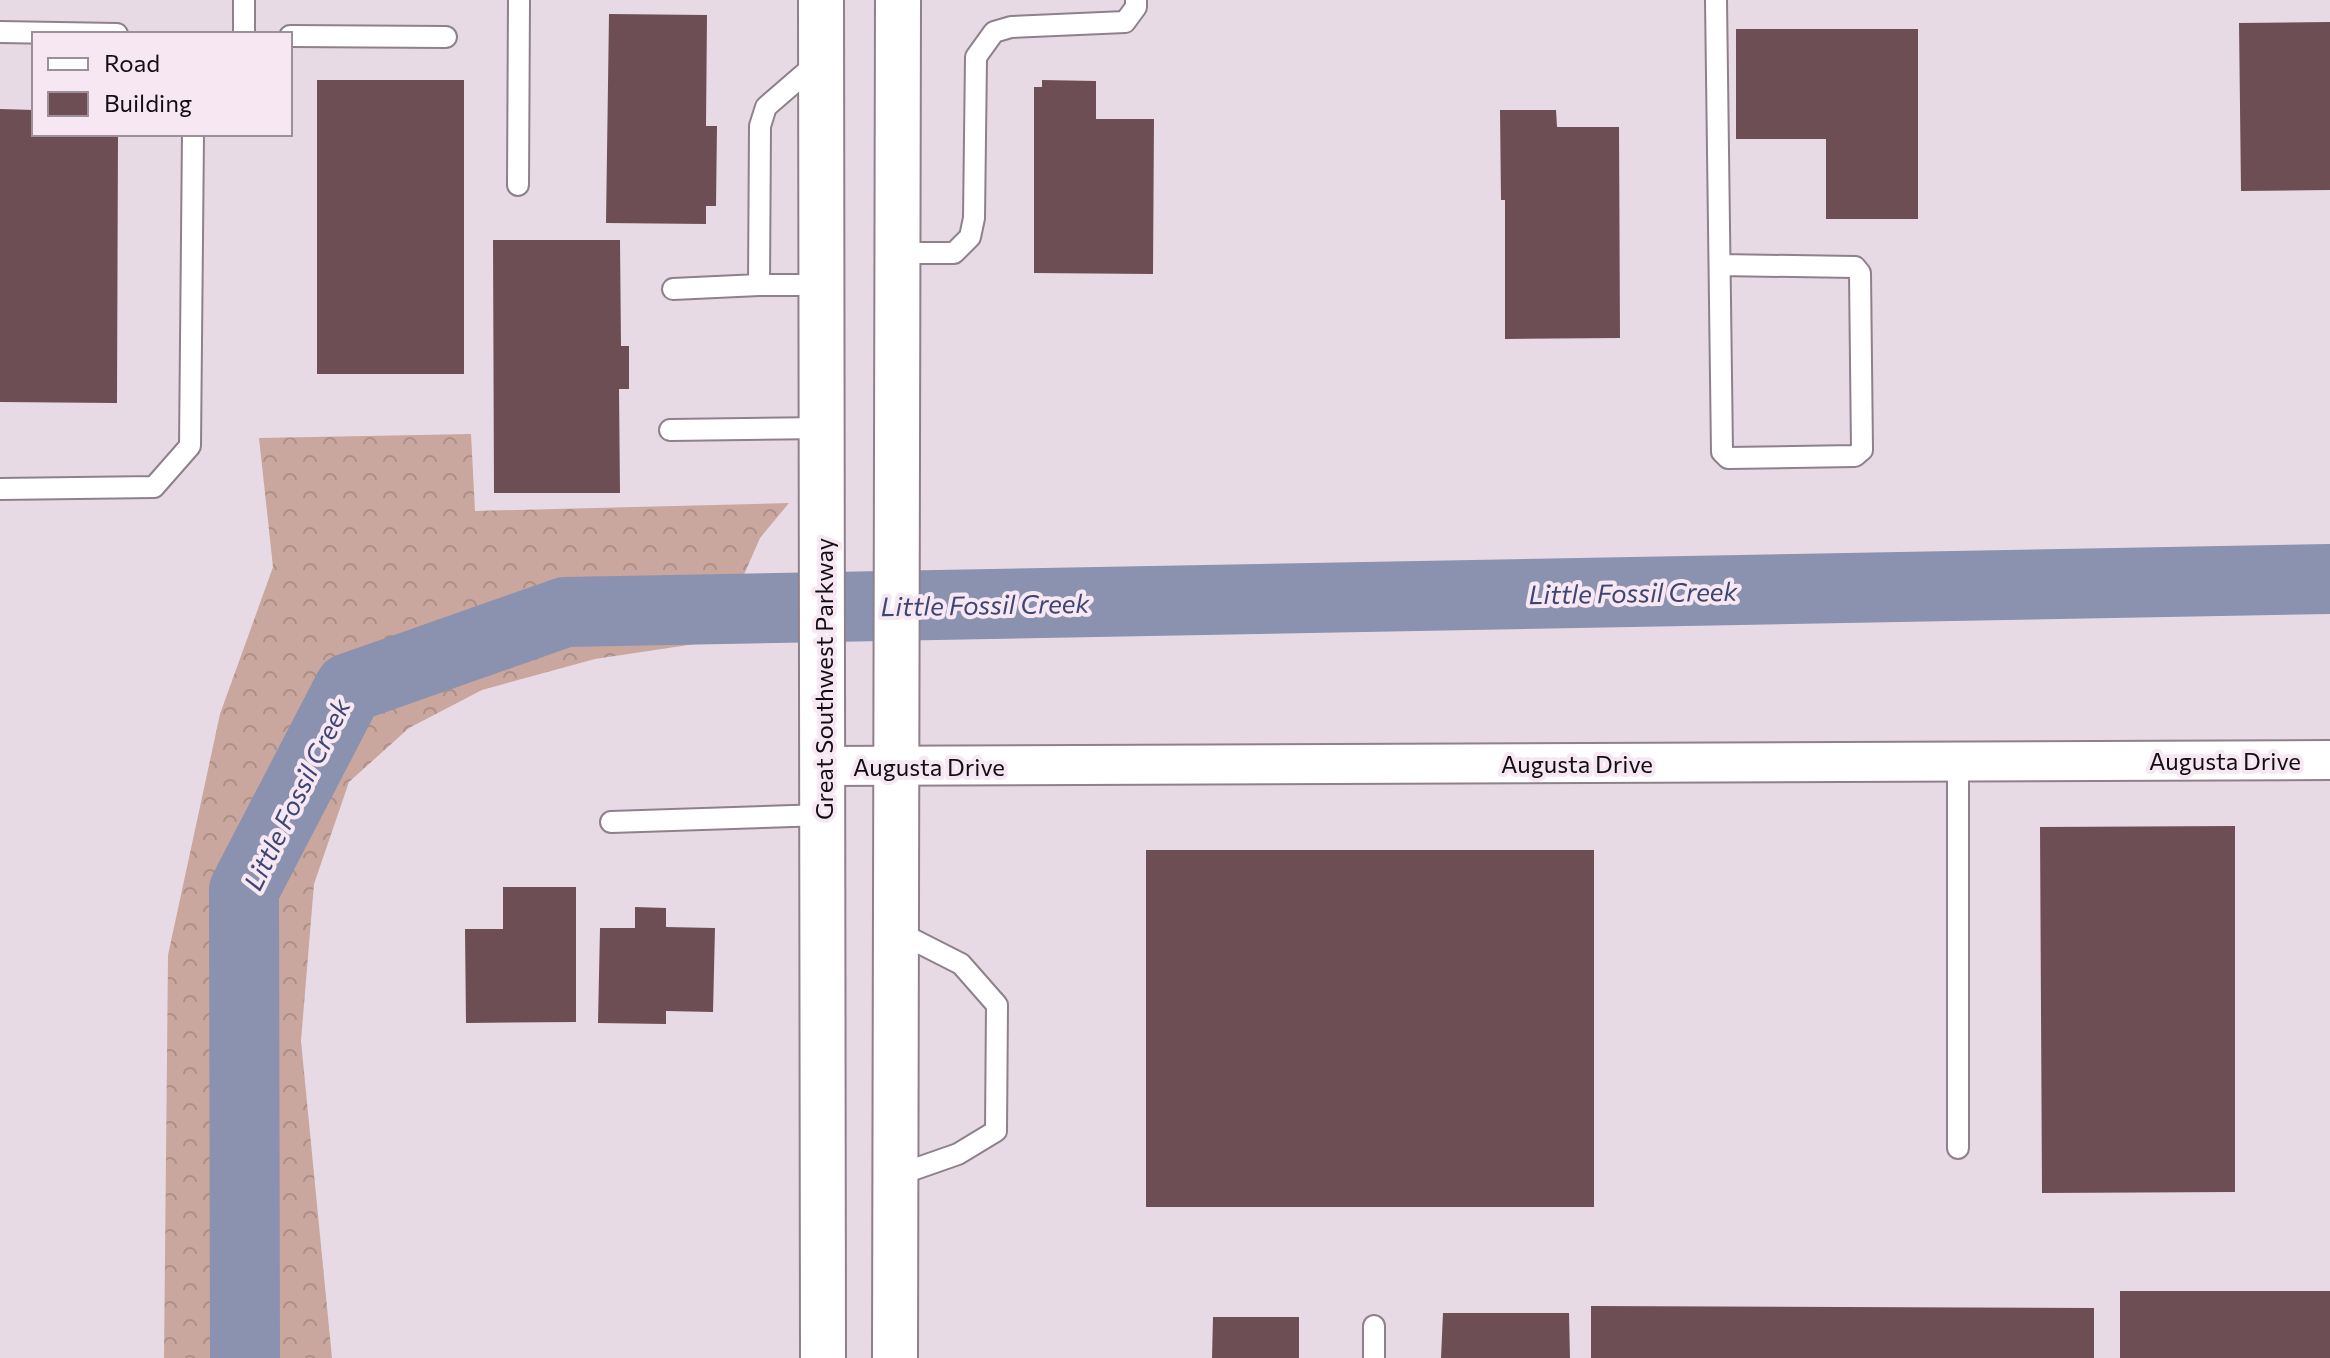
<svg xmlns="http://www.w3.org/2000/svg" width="2330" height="1358" font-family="Commissioner,sans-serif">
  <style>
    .forest { fill: url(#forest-crowns) }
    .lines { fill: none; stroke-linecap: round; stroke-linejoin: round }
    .river { stroke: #8a92af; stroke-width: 70 }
    .building { fill: #6e4e55 }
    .lane-casing { stroke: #8e818b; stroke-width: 24 }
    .street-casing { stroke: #8e818b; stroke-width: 42 }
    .secondary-casing { stroke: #8e818b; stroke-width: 48 }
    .lane { stroke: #fff; stroke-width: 20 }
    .street { stroke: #fff; stroke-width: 38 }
    .secondary { stroke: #fff; stroke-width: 44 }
    .labels { text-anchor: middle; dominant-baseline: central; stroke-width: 8; stroke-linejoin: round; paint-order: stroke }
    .street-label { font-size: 24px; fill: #130e12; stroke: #f6e7f2 }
    .water-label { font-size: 26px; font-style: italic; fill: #3d4672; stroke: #f6e7f2 }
  </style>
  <defs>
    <pattern id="forest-crowns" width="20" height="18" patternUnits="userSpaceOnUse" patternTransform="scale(2)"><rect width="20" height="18" fill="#c9a79e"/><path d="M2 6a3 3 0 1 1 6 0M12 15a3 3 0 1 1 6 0" fill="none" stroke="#ac8f87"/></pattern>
  </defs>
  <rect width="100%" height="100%" fill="#e8dae5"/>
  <!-- forest -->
  <path class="forest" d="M471,434l4,77 314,-8 -29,35 -45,103 -120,18 -113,31 -73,38 -60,54 -35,102 -13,157 31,317h-168l4,-403 52,-241 53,-147 -14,-129z"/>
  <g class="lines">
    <!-- river -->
    <path class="river" d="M245,1358l-1,-468 105,-202 216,-76 1765,-33"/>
  </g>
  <!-- building -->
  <path class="building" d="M609,14l98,1 -1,111h11l-1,80h-10v18l-100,-1z
    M2330,22v168l-89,1 -2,-168z
    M1736,29h182v190h-92v-80h-90z
    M317,80h147v294h-147z
    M1042,80l54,1v38h58l-1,155 -119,-1v-186h8z
    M0,109l34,1v24h84l-1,269 -117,-1z
    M1500,110h56l1,17h62l1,211 -115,1v-139h-4z
    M493,240h127l1,106h8v43h-10l1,104h-126z
    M2235,826v366l-193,1 -2,-366z
    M1146,850h448v357h-448z
    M503,887h73v135l-110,1 -1,-94h38z
    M635,907l31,1v19l49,1 -2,84 -47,-1v13l-68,-1 2,-95h35z
    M2120,1291h210v67h-210z
    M1591,1306l503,2v50h-503z
    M1443,1313h126l1,45h-129z
    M1213,1317h86v41h-87z"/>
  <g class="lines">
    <!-- lane casing -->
    <g class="lane-casing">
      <path id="lane" d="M244,0v34
        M1716,0l6,452 6,6 127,-2 7,-6 -2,-177 -5,-6 -135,-2
        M0,32l117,2
        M290,36l156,1
        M518,185l1,-185
        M898,253h56l16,-16 4,-19 2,-161 18,-25 17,-5 114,-5 11,-15v-7
        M759,285h63
        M673,289l86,-4 1,-159 6,-19 52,-45
        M670,430l153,-2
        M0,489l154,-2 36,-41 3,-312
        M1958,762v386
        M611,822l213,-7
        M895,1176l63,-22 38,-23 1,-126 -36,-41 -65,-33
        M1374,1358v-32"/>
    </g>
    <!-- street casing -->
    <g class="street-casing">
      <path id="street" d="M824,766l1506,-6"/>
    </g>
    <!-- secondary casing -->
    <g class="secondary-casing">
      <path id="secondary" d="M821,0l2,1358
        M895,1358l3,-1358"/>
    </g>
    <!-- lane -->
    <use href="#lane" class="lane"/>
    <!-- street -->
    <use href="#street" class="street"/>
    <!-- secondary -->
    <use href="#secondary" class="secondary"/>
  </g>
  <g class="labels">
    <!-- street labels -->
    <g class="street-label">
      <text transform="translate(823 679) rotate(-90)">Great Southwest Parkway</text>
      <text x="2225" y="760">Augusta Drive</text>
      <text x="1577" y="763">Augusta Drive</text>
      <text x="929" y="766">Augusta Drive</text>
    </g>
    <!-- water labels -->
    <g class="water-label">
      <text transform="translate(1633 592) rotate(-1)">Little Fossil Creek</text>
      <text transform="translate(985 604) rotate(-1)">Little Fossil Creek</text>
      <text transform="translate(296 794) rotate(-64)">Little Fossil Creek</text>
    </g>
  </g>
  <!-- legend -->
  <rect x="32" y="32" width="260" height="104" fill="#f6e7f2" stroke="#9b9098" stroke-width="2"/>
  <rect x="48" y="58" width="40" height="12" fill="#ffffff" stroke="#9b9098" stroke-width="2"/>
  <text x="104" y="72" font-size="24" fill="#130e12">Road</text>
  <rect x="48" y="92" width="40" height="24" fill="#6e4e55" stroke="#9b9098" stroke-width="2"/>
  <text x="104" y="112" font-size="24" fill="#130e12">Building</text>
</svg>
